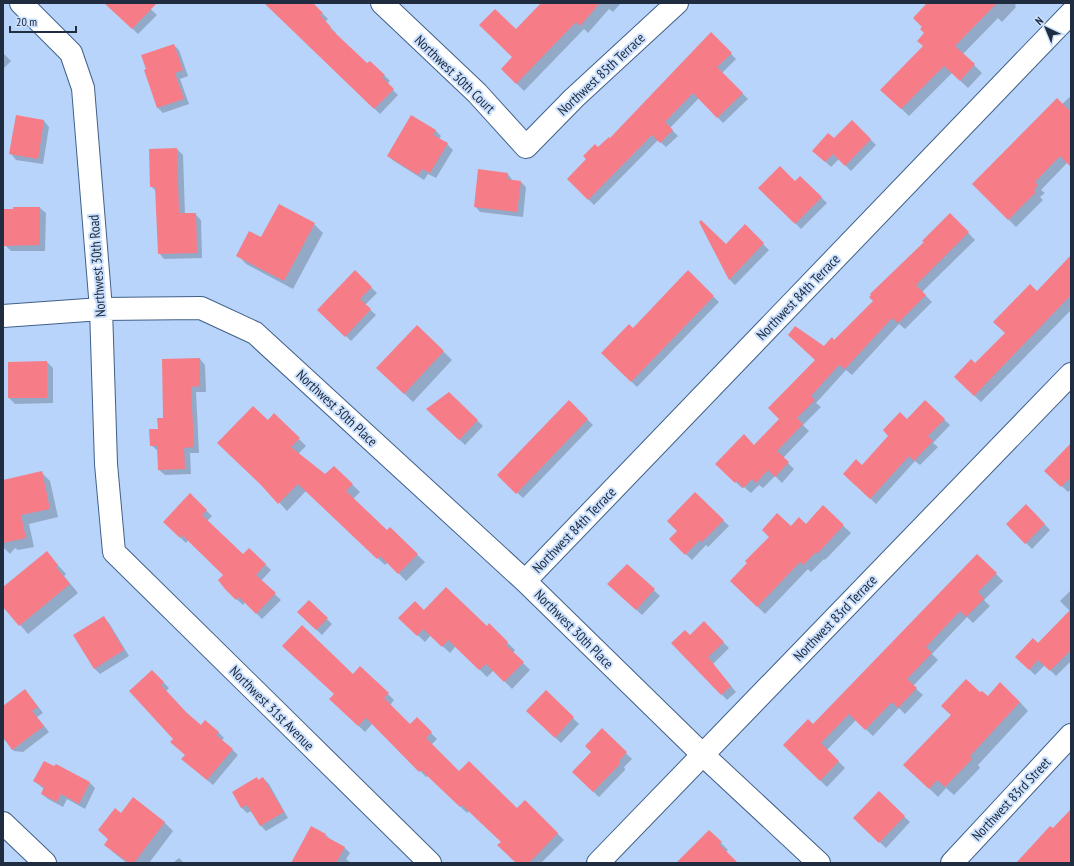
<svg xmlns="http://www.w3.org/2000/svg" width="1074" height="866" font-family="'PT Sans Narrow',sans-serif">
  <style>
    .shadow { fill: #0003 }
    .building { fill: #f67d87 }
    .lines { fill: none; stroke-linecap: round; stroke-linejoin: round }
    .minor-casing { stroke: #416089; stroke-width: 24 }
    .minor { stroke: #fff; stroke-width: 22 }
    .labels { text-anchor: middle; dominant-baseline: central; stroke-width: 4; stroke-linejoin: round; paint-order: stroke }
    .street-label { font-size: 14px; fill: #202d40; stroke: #cce1fe }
  </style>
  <rect width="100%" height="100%" fill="#b8d4fa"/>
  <!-- shadow -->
  <path class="shadow" d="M106,3h38l13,12 -19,19z
    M273,3h39l16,16 -3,3 11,11 -1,1 32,31 17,10 6,6 -3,3 11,11 -18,19 -111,-107z
    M543,3h78l-8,9 -4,-3 -21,24 -4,-4 -60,62 -22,-22 12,-12 2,-27z
    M928,3h89l-2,2 1,2 -14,15 -4,-4 -35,36 19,19 -14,15 -16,-15 -43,43 -27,-26 42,-44z
    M711,34l25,25 -14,14 26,26 -25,24 -24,-25 -29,30 8,8 -12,11 -8,-7 -64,65 -26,-26 42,-40z
    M174,45l5,5 9,26 -8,3 9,25 -26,9 -6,-6z
    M3,53l8,8 -8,8z
    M1071,96v69l-3,-3 -27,28 4,3 -5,4 3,3 -27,27 -43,-43z
    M44,121l5,6 -6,37 -27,-4 -5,-6z
    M852,121l24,24 -25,26 -12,-12 -8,8 -17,-16 20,-11z
    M435,130l6,6 -2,3 8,5 6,6 -17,28 -8,-4 -4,6 -30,-19 -6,-5z
    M177,149l6,6 2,59h10l6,6 1,38 -38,1 -5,-6 -2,-61 -6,-6z
    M507,173l6,8 8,1 5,5 -3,30 -43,-5 -5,-6z
    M800,177l27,26 -26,26 -41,-41 35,-6z
    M279,205l35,19 9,9 -30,56 -47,-25 -8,-9 23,-17z
    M40,208l6,5 -1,38h-34l-6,-6 1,-8 -3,-3v-24z
    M950,214l25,26 -53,52 10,10 -27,27 -6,-5 -47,51 -6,-5 -30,33 5,4 -18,18 6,6 -26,27 11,11 -12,14 -7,-7 -12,12 -4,-3 -8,8 -7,-6 -2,1 -25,-24 37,-18 27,-27 43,-72 10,-6 41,-40z
    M700,222l26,23 19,-19 24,24 -34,35 -5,-5z
    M1071,256v54l-90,92 -26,-25 20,-13 31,-31 31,-41z
    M355,272l22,21 -12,12 11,10 -25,26 -32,-31z
    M688,272l31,30 -82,85 -34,-34 30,-24z
    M417,326l35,34 -39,42 -27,-26z
    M200,359l5,6 1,27h-10l3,61h-9l1,21 -26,1 -6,-5 -1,-19 -7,-6 13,-26z
    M47,362l6,6v35l-38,1 -6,-6z
    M449,393l34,33 -18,19 -38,-36z
    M569,401l24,24 -70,73 -25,-23z
    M925,401l25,24 -17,18 5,4 -18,18 -5,-4 -39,43 -26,-25z
    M275,415l31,31 -8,8 27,22 9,-9 26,25 -7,7 34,33 3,-3 35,33 -19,19 -18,-19 -3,3 -79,-74 -19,20 -23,-25 4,-64z
    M1071,452v37l-3,3 -22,-21z
    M41,472l9,9 8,36 -29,7 5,23 -16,3 -3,-2 -5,6 -7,-7v-66z
    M695,493l34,33 -21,21 -2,-2 -14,15 -22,-21 8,-8z
    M190,495l22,21 -5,5 36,35 6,-7 22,21 -10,11 20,19 -19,19 -17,-17 -2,3 -17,-16 -1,-14 -37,-35 -2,3 -22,-21z
    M1026,505l24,25 -18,19 -25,-25z
    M823,507l28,26 -26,27 -1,-1 -13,13 -3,-3 -43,45 -34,-33 75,-56z
    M47,553l19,21 -2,2 14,17 -50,41 -25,-29v-17z
    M977,555l26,26 -19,19 6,6 -17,17 -6,-6 -35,37 6,6 -25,26 10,9 -18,19 -6,-6 -26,28 -17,-16 -29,30 18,18 -18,19 -43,-42 29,-20z
    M627,565l33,31 -18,19 -28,-26z
    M1071,590v22l-11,-11z
    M309,602l23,22 -10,11 -18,-17z
    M424,611l63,16 2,-2 26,25 -2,3 17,17 -18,19 -18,-19 -7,7 -31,-31 -6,7 -19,-18 -6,7 -18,-17z
    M104,618l5,5 20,33 -29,18 -6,-6z
    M704,623l25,25 -16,16 23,28 -9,8 -54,-57 17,-7z
    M1071,641v20l-15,15 -11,-11 -10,10 -18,-18 21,-13z
    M152,671l17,17 -3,3 22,24 13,11 17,6 6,6 -2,2 16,15 -25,30 -25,-21 -2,-9 -12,-16z
    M353,675l35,19 6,6 -4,5 20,20 7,-6 20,20 -6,6 28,28 58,36 8,-7 39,38 -23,23h-24l-15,-21 -33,-31 -2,2 -39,-37 -2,1 -53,-54 -8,9 -28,-27z
    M546,692l33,32 -18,19 -34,-32z
    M980,693l8,5 32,4 8,9 -50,54 2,3 -26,27 -8,-7 -8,9 -33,-32 47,-50z
    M30,696l13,17 -6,4 12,15 -26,20 -9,-1 -11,-13v-31z
    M602,730l30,29 -8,8 1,2v1l-26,27 -26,-25 20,-20z
    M56,765l34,18 5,5 -10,21 -18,-10 -4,8 -15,-8 -6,-5 2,-5 -10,-8 21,-13z
    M263,778l6,6 19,34 -22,13 -6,-6 -8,-14 -5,2 -6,-6 18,-26z
    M879,793l31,29 -24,26 -31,-30z
    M122,814l42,8 9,9 -24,32h-22l-13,-10 -9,-9 4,-4 -10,-10z
    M709,831l19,19 -2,2 11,11h-56z
    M326,835l6,6 12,6 6,6 -4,6 5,4h-59z
    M179,858l5,5h-11z"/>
  <!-- building -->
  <path class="building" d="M104,3h53l-25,26z
    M264,3h49l10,10 -3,2 11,12 -1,1 37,35 3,-2 15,14 -3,2 12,12 -20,20z
    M541,3h59l-20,23 -4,-4 -60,62 -15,-15 11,-12 -33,-32 16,-16 21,20z
    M927,3h70l-42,43 20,18 -15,17 -16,-15 -43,43 -21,-19 43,-44 -6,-5 7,-8 -4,-4 2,-2 -9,-9z
    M711,32l21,21 -15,14 26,26 -26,25 -24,-25 -28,29 8,8 -13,13 -8,-8 -64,65 -21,-21 19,-20 -3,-3 12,-12 3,3 11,-10 1,1z
    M174,44l9,26 -8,3 9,26 -27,9 -13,-38 2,-1 -5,-14z
    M1057,98l14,14v55l-11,-11 -25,26 3,3 -4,5 2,2 -28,28 -36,-36z
    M16,115l28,5 -6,39 -29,-5z
    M411,115l25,15 -3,5 15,8 -18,30 -8,-4 -4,6 -31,-19z
    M852,120l19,19 -26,27 -12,-12 -8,8 -13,-11 16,-18 6,5z
    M177,148l2,65h17l1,40 -39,1 -3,-67h-5l-1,-38z
    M780,166l15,15 5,-5 22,21 -27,27 -37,-36z
    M478,169l30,4 -1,6 14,2 -4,31 -43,-5z
    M279,204l36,19 -31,58 -48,-25 13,-25 12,6z
    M13,207h27v38l-36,1 -1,-37h10z
    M950,213l19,19 -53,53 10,10 -28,28 -6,-5 -47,51 -6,-4 -28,31 4,4 -18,18 6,6 -26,27 12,11 -14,15 -7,-7 -12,13 -4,-4 -9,9 -6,-7 -2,2 -20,-19 29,-30 10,11 25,-26 -11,-11 47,-48 -27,-25 7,-9 29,20 8,-9 2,3 39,-39 -4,-4 2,-2 -1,-1 54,-52 -2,-1z
    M701,220l25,24 19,-20 19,19 -35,37 -30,-58z
    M1071,255v40l-97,101 -20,-19 17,-18 4,4 30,-30 -12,-11 37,-38 7,7z
    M355,270l17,17 -12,12 11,10 -26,28 -28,-27z
    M688,270l26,26 -83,86 -30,-29 28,-29 4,4z
    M417,325l27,26 -40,43 -28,-26z
    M200,358v28l-9,1 3,60 -10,1 1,21 -27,1 -1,-24h-7l-1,-17h9l-1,-11h6l-1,-59z
    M47,361v37h-39v-36z
    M449,392l29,28 -19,20 -33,-31z
    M569,400l19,19 -72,75 -19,-19z
    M925,400l20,19 -17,17 5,5 -19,20 -5,-5 -39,43 -27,-25 13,-15 6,6 26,-29 -5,-6 17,-18 7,7z
    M253,406l15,14 6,-7 26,25 -9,9 34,27 9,-8 19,18 -7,7 41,39 3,-3 28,27 -20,20 -18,-18 -3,3 -79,-75 -20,20 -17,-19 -44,-42z
    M1071,443v34l-10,10 -17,-16z
    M42,471l8,38 -29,6 5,23 -23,5v-63z
    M695,492l29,28 -22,22 -2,-2 -15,15 -16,-16 8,-8 -10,-10z
    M190,493l17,17 -5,5 41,39 6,-6 17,16 -10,11 20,18 -20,21 -17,-17 -3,3 -11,-11 -7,-9 5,-5 -41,-40 -2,3 -17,-16z
    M1026,504l19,20 -20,20 -19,-20z
    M823,505l21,20 -27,29 -1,-2 -13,13 -3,-3 -43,45 -27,-26 17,-18 -2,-2 24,-24 -7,-7 15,-17 14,13 8,-9 7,7z
    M47,551l11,14 -2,2 14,17 -51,42 -16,-19v-20z
    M977,554l20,19 -19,19 6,7 -18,18 -6,-6 -34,36 6,6 -25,26 10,9 -19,20 -6,-6 -27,28 -16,-16 -28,29 18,18 -19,20 -37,-36 25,-26 5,5z
    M627,564l28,25 -19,21 -29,-26z
    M446,587l41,39 2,-3 19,19 -2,3 18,17 -20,20 -18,-18 -7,6 -31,-30 -6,7 -19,-18 -6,7 -19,-18 17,-17 9,9z
    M309,600l19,18 -12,12 -19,-18z
    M1071,609v41l-21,21 -12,-11 -9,10 -14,-13 18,-19 5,5z
    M104,616l20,34 -30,19 -21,-34z
    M704,621l20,21 -16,15 23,29 -10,9 -50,-52 14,-13 5,5z
    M302,625l51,49 7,-8 29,27 -5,5 26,26 7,-7 15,15 -6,6 33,33 10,-10 48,47 8,-8 33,33 -29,30h-13l-19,-18 4,-3 -39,-37 -2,2 -39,-37 -2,2 -53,-54 -8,8 -29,-27 5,-5 -52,-48z
    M152,670l12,12 -3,3 25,27 15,13 4,-5 14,12 -3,3 17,14 -26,31 -26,-21 4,-4 -15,-13 3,-3 -44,-48z
    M966,679l14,13 2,-1 6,5 12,-14 20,20 -50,54 2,3 -27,28 -8,-7 -8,9 -26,-24 48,-50 -10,-9z
    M25,689l13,18 -6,4 12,15 -32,24 -9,-13v-31z
    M546,690l28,27 -19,21 -29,-27z
    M602,728l25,24 -8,9 1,1 -1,3 -26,27 -21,-20 19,-20 -6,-6z
    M44,761l10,5 2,-2 34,18 -11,22 -18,-10 -4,8 -16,-8 3,-7 -11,-6z
    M257,777l1,3 5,-3 21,35 -24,14 -13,-21 -6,3 -9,-16z
    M879,791l26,25 -26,27 -26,-25z
    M133,797l32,25 -31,41h-5l-25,-18 4,-6 -10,-9 17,-22 6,5z
    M1071,809v54h-55l34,-37 3,2z
    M311,826l15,8 -1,2 20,11 -9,16h-45z
    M709,830l13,12 -3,2 19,19h-62z"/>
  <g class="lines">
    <!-- minor casing -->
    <g class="minor-casing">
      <path id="minor" d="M21,3l50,50 12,35 18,221 5,155 8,88 316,311
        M382,3l95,90 49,54 48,-49 103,-95
        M3,316l98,-7 100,-1 54,25 270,248 178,174 116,108
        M525,581l546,-568
        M3,823l42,40
        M598,863l473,-489
        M952,863l119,-128"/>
    </g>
    <!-- minor -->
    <use href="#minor" class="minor"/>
  </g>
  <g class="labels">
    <!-- street labels -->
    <g class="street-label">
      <text transform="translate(455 74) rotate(44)">Northwest 30th Court</text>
      <text transform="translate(601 74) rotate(-43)">Northwest 85th Terrace</text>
      <text transform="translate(97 266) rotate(-94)">Northwest 30th Road</text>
      <text transform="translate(798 297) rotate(-46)">Northwest 84th Terrace</text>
      <text transform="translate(337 408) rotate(43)">Northwest 30th Place</text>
      <text transform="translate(574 530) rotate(-46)">Northwest 84th Terrace</text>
      <text transform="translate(835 618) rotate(-46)">Northwest 83rd Terrace</text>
      <text transform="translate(574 629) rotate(45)">Northwest 30th Place</text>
      <text transform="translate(272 708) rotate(45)">Northwest 31st Avenue</text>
      <text transform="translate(1011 799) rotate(-47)">Northwest 83rd Street</text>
    </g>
  </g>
  <!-- border -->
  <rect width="1074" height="866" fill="none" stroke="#202d40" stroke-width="8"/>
  <!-- north arrow -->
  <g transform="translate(1046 28) rotate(316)" stroke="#cce1fe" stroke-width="3" paint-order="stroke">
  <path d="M0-3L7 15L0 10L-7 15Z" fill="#202d40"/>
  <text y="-6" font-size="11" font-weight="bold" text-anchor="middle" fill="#202d40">N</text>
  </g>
  <!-- scale -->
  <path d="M10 26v6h66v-6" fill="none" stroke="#202d40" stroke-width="2"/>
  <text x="16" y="26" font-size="12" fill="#202d40" stroke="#cce1fe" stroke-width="3" paint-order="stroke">20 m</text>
</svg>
